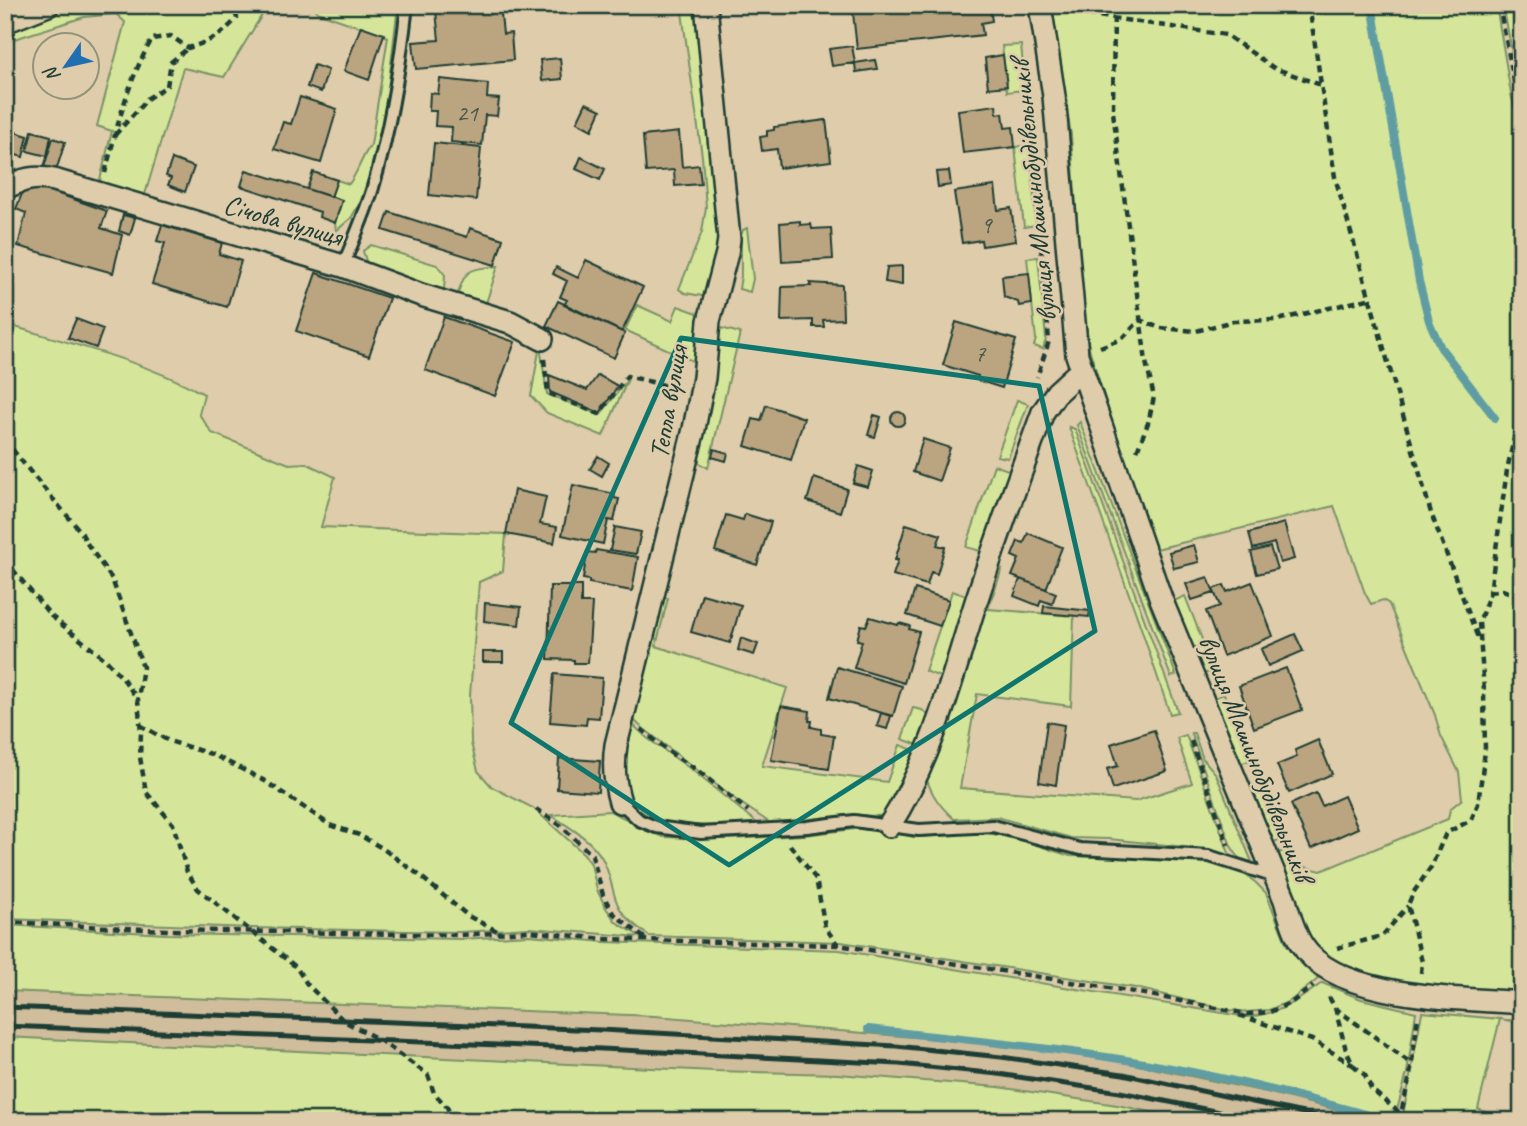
<svg xmlns="http://www.w3.org/2000/svg" width="1527" height="1126" font-family="Caveat,sans-serif">
  <style>
    .built { fill: #d0bd9b }
    .green { fill: #d5e69a; stroke: #7a9267; stroke-width: 2 }
    .lines { fill: none; stroke-linecap: round; stroke-linejoin: round }
    .stream { stroke: #619da2; stroke-width: 8 }
    .building { fill: #bba580; stroke: #1f3d34; stroke-width: 2 }
    .lane-casing { stroke: #1f3d34; stroke-width: 16 }
    .street-casing { stroke: #1f3d34; stroke-width: 26 }
    .path { stroke: #1f3d34; stroke-width: 4.5; stroke-dasharray: 7 5; stroke-linecap: butt }
    .lane { stroke: #dfccaa; stroke-width: 10 }
    .street { stroke: #dfccaa; stroke-width: 21 }
    .rail { stroke: #1f3d34; stroke-width: 5 }
    .marked { fill: none; stroke: #0f766e; stroke-width: 5; stroke-linejoin: round }
    .labels { text-anchor: middle; dominant-baseline: central; stroke-width: 5; stroke-linejoin: round; paint-order: stroke }
    .number-label { font-size: 24px; fill: #465747 }
    .street-label { font-size: 28px; fill: #1f3d34; stroke: #dfccaa }
  </style>
  <rect width="100%" height="100%" fill="#dfccaa"/>
  <filter id="ink" filterUnits="userSpaceOnUse"><feTurbulence type="fractalNoise" baseFrequency=".0143" numOctaves="2"/><feDisplacementMap in="SourceGraphic" scale="14" xChannelSelector="R" yChannelSelector="G"/><feConvolveMatrix kernelMatrix="1 2 1 2 8 2 1 2 1" color-interpolation-filters="sRGB"/></filter>
  <g filter="url(#ink)">
    <!-- built -->
    <path class="built" d="M5,991l650,25 344,28 125,18 142,30 114,29h-185l-78,-16 -119,-18 -160,-13 -124,-3 -709,-34z"/>
    <!-- green -->
    <path class="green" d="M69,5h199l-44,72 -41,-9 -40,133 -44,-17 13,-53 -15,-5 28,-104 -9,-8 -32,3 -76,24 -3,8v-18z
      M315,5h83l-15,126 -22,70 -10,17 -15,13 -1,-8 7,-22 -11,-4 6,-17 12,4c10,-13 12,-27 22,-39l17,-108 -71,-25z
      M681,5h17l23,240 -13,52 -23,-4 -6,-4 23,-57 4,-25 -4,-51z
      M1051,5h445l15,89 11,43v858l-105,-10 -50,-10 -30,-9 -28,-25 -21,-53 3,-3 -14,-31 10,-5 6,15 28,7 127,-52 2,-10 12,-10 -3,-27 -18,-36 -6,-21 -46,-111 -6,-4 -12,4 -6,-11 -31,-87 -182,44 -63,-202 -7,-55 -11,-158z
      M1503,5h19v98z
      M1021,45l4,41 -2,4 -16,2 -5,-46z
      M1027,145l3,2 6,78 -12,2 -9,-80z
      M747,228l6,51 -3,13 -11,-3 2,-13v-40l2,-6z
      M371,245l66,20 8,10 -1,14 -7,4 -70,-29 -4,-13z
      M1038,257l8,82 -3,10 -9,-3 2,-7 -9,-81z
      M498,266l-13,40 -28,-9c8,-30 13,-27 41,-31z
      M637,305l35,16 6,-15 25,9 -6,48 -72,-33z
      M5,324c67,20 138,37 199,70l-5,20 13,19 77,31 17,-1 29,14 -14,50 185,7 -3,37 -24,11 -9,113 1,48 7,28 14,16 41,21 51,46 7,10 6,26 9,18 10,14 25,15 -112,-9 -70,4 -207,-4 -247,-9z
      M717,327l23,6 -32,135 -13,-8z
      M512,330l28,16 7,48 53,21 28,-36 -25,57 -56,-23 -16,-17 8,-45 -28,-16z
      M1017,400l11,4 -20,54 -11,-2z
      M1080,422l96,253 -5,2 -94,-252z
      M1069,427l6,2 103,283 -8,2 -31,-92z
      M994,465l20,7 -30,80 -18,-5z
      M998,568l4,1 -14,40 86,7 -3,90 -94,-12 -17,94 176,13 56,-18 -15,-45 9,-3 44,121 -35,-8 -86,-9 -38,-1 -74,-21 -43,2c-14,-13 -22,-23 -28,-42l68,-208z
      M952,591l18,6 -25,82 -20,-8z
      M1185,596l29,74 -10,4 -30,-73z
      M661,597l7,1 -12,48 131,42 -25,78 125,16 13,-37 19,7 -30,63 -13,1 -27,-1 -79,8 -38,-26 -93,-72 -8,-8z
      M1224,694l27,66 -11,4 -26,-66z
      M913,708l9,2 9,7 -10,29 -19,-7z
      M630,722l17,16 45,32 65,53c-44,2 -135,15 -135,-52 0,-16 6,-33 8,-49z
      M1191,733h3l9,26 13,15 36,88 -13,-4 -8,-12z
      M1263,790l20,48 -11,5 -19,-48z
      M610,811l53,26 65,2 76,-4 67,-8 43,10 40,-2 19,-4 39,6 58,19 139,4 31,11 15,11 11,11 21,52 16,20 15,14 -28,22 -21,9 -22,2 -19,-2 -92,-22 -295,-46 -192,-6c-13,-10 -28,-20 -33,-36 -5,-15 -6,-27 -14,-42 -11,-19 -33,-31 -51,-43z
      M5,925l161,9 295,5 68,-4 75,7 235,8 408,67c35,-4 47,-14 75,-34l39,16 55,13 -9,61 -13,48h-14l-114,-29 -142,-30 -125,-18 -344,-28 -650,-25z
      M1422,1012l100,9v2l-22,-4 -22,90 29,12h-105z
      M5,1037l709,34 124,3 160,13 119,18 78,16h-1190z"/>
    <g class="lines">
      <!-- stream -->
      <path class="stream" d="M1372,5l47,276 10,40 12,27 54,70
        M868,1029c82,9 164,16 245,29 93,14 186,37 276,63"/>
    </g>
    <!-- building -->
    <path class="building" d="M500,5l3,29 8,-1 2,27 -97,9 -3,-27 26,-2 -3,-29z
      M928,5h52v4l10,-1 2,13 -11,2 2,12 -126,14 -4,-36z
      M361,26l23,8 -15,46 -25,-9z
      M852,46l3,17 -23,3 -3,-17z
      M1003,55l4,31 -19,2 -3,-30z
      M560,58l2,21 -20,2 -2,-21z
      M875,60l2,9 -21,3 -1,-9z
      M314,65l14,5 -7,22 -14,-5z
      M440,79l48,5 -1,14 12,1 -2,17 -12,-1 -3,30 -31,-3 1,-15 -17,-1 1,-15h-7l1,-18 8,1z
      M300,97l37,12 -16,54 -47,-14 9,-27 8,2z
      M586,103l15,7 -9,20 -15,-8z
      M996,105l1,9 6,-1 2,15 8,-1 2,20 -52,6 -5,-43z
      M826,120l5,41 -52,7 -2,-19 -15,2 -2,-14 7,-1v-5l7,-1v-3z
      M5,129l23,7 -5,21 -18,-5z
      M32,131l19,5 -4,20 -20,-5z
      M679,132l3,35 17,-2 2,19 -26,2 -1,-16 -28,2 -3,-36z
      M53,138l12,4 -9,29 -12,-4z
      M434,143l47,5 -5,52 -47,-5z
      M581,157l24,12 -5,11 -24,-11z
      M172,159l22,8 -9,25 -17,-7 3,-7 -5,-2z
      M246,170l96,30 -7,23 -16,-6 1,-5 -79,-26z
      M949,171l2,14 -13,2 -2,-15z
      M313,172l24,8 -6,17 -24,-8z
      M25,186l14,1 68,24 -6,17 21,7 -9,38 -95,-27 8,-33 -10,-4z
      M995,186l3,24 13,-2 5,33 -34,5 -1,-6 -19,3 -8,-51z
      M389,212l78,25 3,-9 33,11 -8,26 -112,-35z
      M123,215l12,3 -5,17 -11,-4z
      M800,221v4l11,-1 1,5 19,-1 2,31 -51,3 -2,-39z
      M162,225l60,18 -3,11 22,7 -14,46 -75,-23 13,-41 -8,-2z
      M586,260l57,27 -21,45 -58,-27 3,-5 -7,-3 7,-16 -14,-7 3,-7 22,11z
      M902,266v19l-17,-3 2,-15z
      M316,273l73,25 -20,58 -73,-25z
      M1029,273l3,31 -13,2 -1,-4 -14,-5 -2,-21z
      M810,283l32,2 1,34 -20,1 1,7h-11v-7l-32,1 1,-34 29,-1z
      M558,301l67,32 -11,25 -68,-32z
      M444,317l71,25 -20,54 -70,-26z
      M76,319l27,10 -7,19 -28,-10z
      M956,322l60,18 -14,48 -25,-8 1,-4 -35,-11z
      M549,375l38,15 11,-15 20,11 -18,27 -50,-21z
      M766,405l38,13 -13,42 -46,-14 8,-27 8,2z
      M891 419a7 7 0 1 1 14 0a7 7 0 1 1-14 0Z
      M874,415l7,2 -6,20 -7,-2z
      M923,439l27,9 -11,33 -26,-9z
      M714,449l14,4 -2,8 -14,-4z
      M598,456l11,7 -7,13 -12,-7z
      M858,466l15,5 -5,16 -15,-4z
      M814,478l33,11 -7,23 -33,-11z
      M573,485l42,9 -1,4 5,1 -5,22 -6,-1 -5,24 -41,-9z
      M514,490l32,7 -6,27 17,3 -3,16 -48,-9z
      M745,514l26,8 -14,43 -42,-14 11,-36 17,5z
      M1284,523l10,36 -14,4 -6,-20 -21,6 -4,-16z
      M906,524l35,11 -4,10 8,2 -8,27 -6,-2 -4,13 -34,-10 5,-15h-3z
      M615,527l26,5 -5,22 -26,-4z
      M1028,533l34,14 -16,42 -34,-13 7,-17 -7,-3 6,-15 6,2z
      M1194,545l5,17 -25,6 -5,-16z
      M1270,547l7,22 -20,5 -6,-22z
      M596,550l42,7 -6,34 -43,-8v-3l-6,-1 4,-27 8,1z
      M1208,577l6,16 -22,7 -6,-16z
      M1020,579l36,14 -4,11 -11,-4 -2,6 -25,-10z
      M1252,582l21,54 -50,20 -17,-45 14,-5 -7,-17 11,-4 3,7z
      M550,586h31v17h11l-4,60h-14v-3l-26,-1z
      M915,589l34,11 -9,26 -33,-11z
      M702,594l39,11 -11,38 -39,-11z
      M485,603l36,4 -2,18 -35,-4z
      M1044,606l46,5 -1,6 -46,-4z
      M870,617l28,8 1,-2 11,3 -1,3 10,3 -15,51 -50,-15 8,-27 -5,-1 4,-15 5,1z
      M1295,634l8,17 -35,15 -7,-17z
      M741,638l17,6 -4,11 -16,-5z
      M483,652h20v10h-20z
      M837,667l65,19 -9,30 -64,-18z
      M1286,668l16,42 -48,18 -15,-42z
      M554,674l48,4 -3,40 -12,-1 -1,8 -36,-3z
      M781,706l29,5 -1,10h3l-1,6 10,2v5l13,2 -5,33 -58,-9z
      M881,713l10,3 -4,13 -10,-3z
      M1047,722l17,3 -8,60 -17,-3z
      M1154,730l13,41 -54,18 -6,-20 11,-3 -7,-22z
      M1318,740l14,34 -43,19 -12,-28 20,-8 -2,-7z
      M559,758l41,3 -2,31 -41,-3z
      M1316,793l6,13 22,-10 14,32 -47,21 -20,-45z"/>
    <g class="lines">
      <!-- lane casing -->
      <g class="lane-casing">
        <path id="lane" d="M343,266c10,-25 21,-50 29,-75 18,-61 28,-123 35,-186
          M620,802l19,18 17,7 45,6 106,-6 47,-6 65,9 74,-4 87,23 129,7 66,21"/>
      </g>
      <!-- street casing -->
      <g class="street-casing">
        <path id="street" d="M1040,5l14,91 23,259 84,244 124,301c4,15 9,32 17,45 35,55 161,53 220,58
          M5,22l43,-17
          M5,188c18,-9 29,-12 49,-8l289,86 78,29 89,27 32,17
          M620,802c-6,-20 -7,-36 -4,-57l78,-316 10,-51 5,-57 18,-68 2,-14 -23,-234
          M889,826c42,-65 62,-144 85,-218 21,-66 45,-131 69,-196l14,-20 24,-22"/>
      </g>
      <!-- path -->
      <path class="path" d="M1114,5l-1,107 33,250 8,35 -6,26 -12,30
        M1309,5l26,172 96,336 47,125
        M1499,5l23,116
        M1064,11l162,24 48,33 47,17
        M115,135l33,-37 19,-12 4,-24 17,-14
        M105,173c13,-49 22,-90 47,-134l19,-3 17,12c23,-7 33,-12 49,-30l-4,-13
        M1035,175l14,166 -12,36
        M1100,347l22,-8 18,-19 20,8 36,3 37,-10 44,-1 91,-21
        M544,359l4,34 51,21 28,-38 53,13
        M5,440l27,34 49,58 7,13 24,34 31,88 -5,32
        M5,560l46,56 55,44 18,20 14,20 3,32 -1,25 6,35 27,32 14,48 11,17 98,78 11,17 37,37 34,18 50,36 6,18 13,14 6,14
        M1490,592l13,-2 19,8
        M140,725l29,16 45,14 51,26 65,44 29,10 23,13 37,27 49,41 29,15
        M641,729l31,25 25,16 51,41
        M1191,741l37,104
        M536,809l24,16 32,30 11,40 10,18 34,27
        M790,845l26,34 9,48 13,18
        M5,922l161,8 294,5 69,-4 75,8 234,6 296,47 113,22 23,-2 22,-10 21,-16
        M1337,948l45,-12 26,-30
        M1421,973l1,-11 -14,-57 5,-12 18,-26 15,-34 25,-13 7,-16 7,-53 -1,-60 -5,-69 11,-30 17,-122 15,-68
        M1329,997l6,11 77,56
        M1335,1008l11,42 7,15 12,10 7,15 28,23
        M1239,1015l73,25 41,25
        M1399,1121l11,-45 8,-59"/>
      <!-- lane -->
      <use href="#lane" class="lane"/>
      <!-- street -->
      <use href="#street" class="street"/>
      <!-- rail -->
      <path class="rail" d="M5,1007l596,23 295,16 105,11 122,17 217,47
        M5,1026l597,23 297,15 99,10 122,18 144,29"/>
    </g>
  </g>
  <!-- marked area -->
  <path class="marked" d="M681,338l358,48 56,245 -366,234 -218,-142z"/>
  <g class="labels">
    <!-- number labels -->
    <g class="number-label">
      <text x="467" y="113">21</text>
      <text x="986" y="225">9</text>
      <text x="980" y="353">7</text>
    </g>
    <!-- street labels -->
    <g class="street-label">
      <text transform="translate(1033 191) rotate(-96)">вулиця Машинобудівельників</text>
      <text transform="translate(283 220) rotate(16)">Січова вулиця</text>
      <text transform="translate(668 402) rotate(-80)">Тепла вулиця</text>
      <text transform="translate(1256 758) rotate(68)">вулиця Машинобудівельників</text>
    </g>
  </g>
  <!-- margin -->
  <rect width="1527" height="1126" fill="none" stroke="#dfccaa" stroke-width="28"/>
  <rect x="14" y="14" width="1499" height="1098" fill="none" stroke="#1f3d34" stroke-width="2.5" filter="url(#ink)"/>
  <!-- north arrow -->
  <g transform="translate(66 66) rotate(236)"><circle r="33" fill="#dfccaa" stroke="#92937b" stroke-width="2"/>
  <path d="M0-5L12 26L0 18L-12 26Z" fill="#1f6fb2"/>
  <text y="-10" font-size="19" font-weight="bold" text-anchor="middle" fill="#1f3d34">N</text>
  </g>
</svg>
